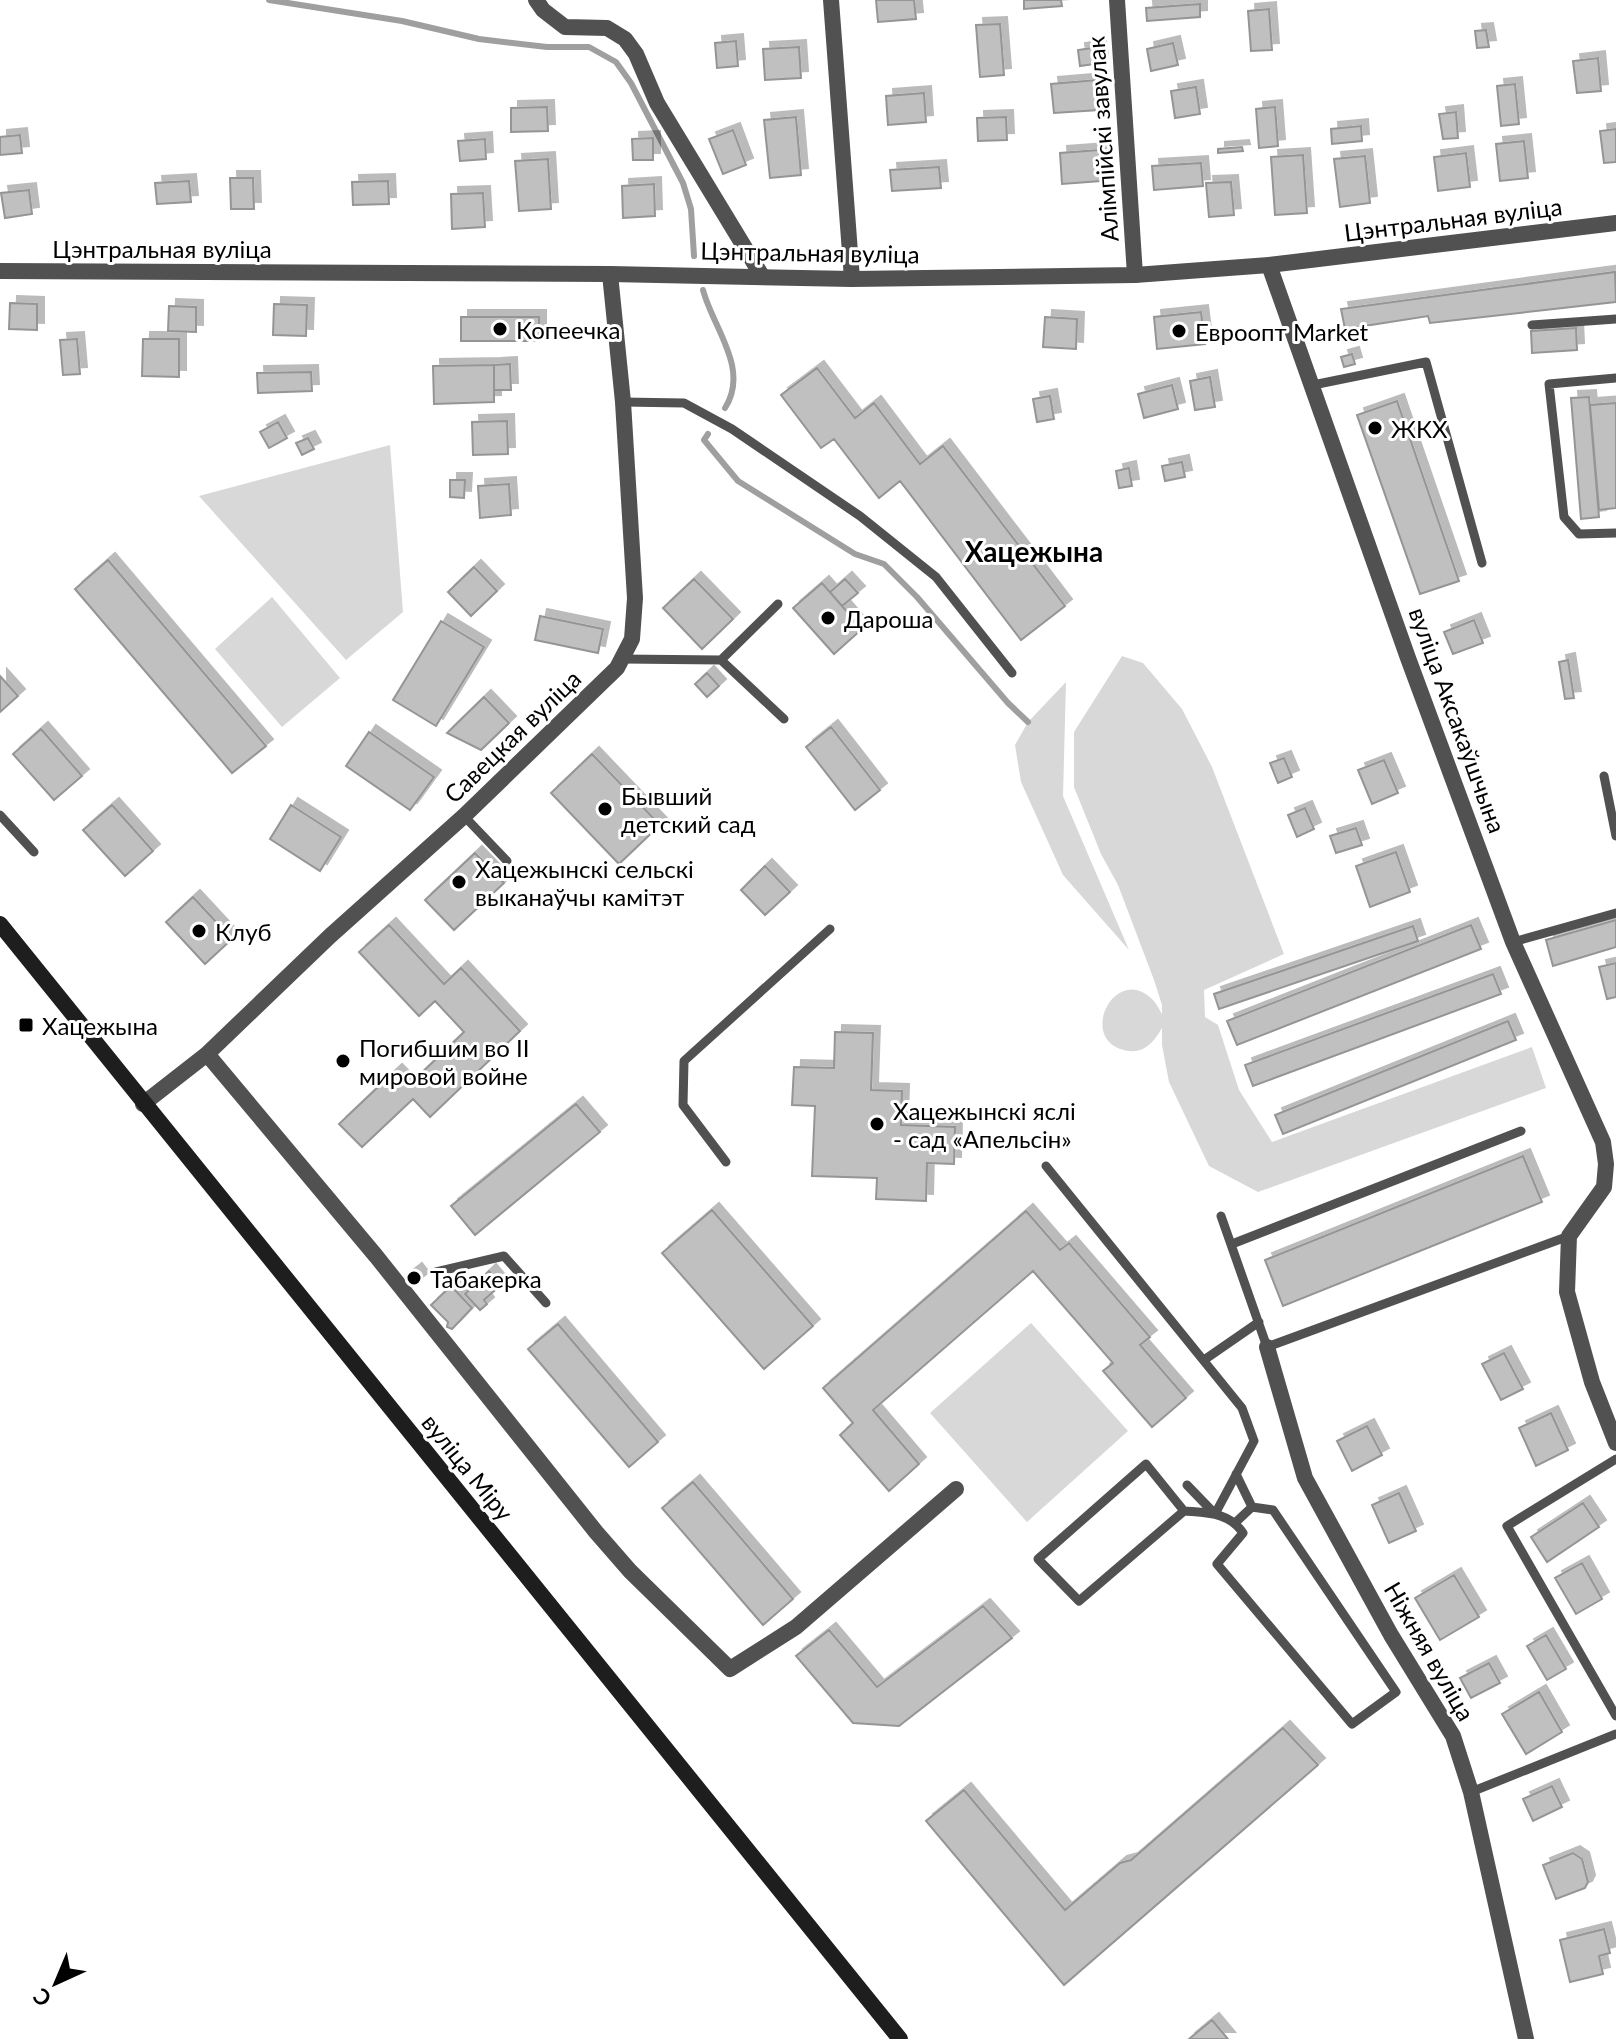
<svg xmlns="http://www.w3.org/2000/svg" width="1616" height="2039" font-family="Lato,sans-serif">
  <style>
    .green { fill: #d8d8d8 }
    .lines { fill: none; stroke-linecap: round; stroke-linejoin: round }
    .stream { stroke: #9f9f9f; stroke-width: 6 }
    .building { fill: #c0c0c0; stroke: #959595; stroke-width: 2; filter: url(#shadow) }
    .service { stroke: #515151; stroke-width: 9 }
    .minor { stroke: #515151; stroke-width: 16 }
    .tertiary { stroke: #515151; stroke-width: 16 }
    .secondary { stroke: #1e1e1e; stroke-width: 16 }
    .poi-dot { fill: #000; stroke: #fff; stroke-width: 3 }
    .labels { text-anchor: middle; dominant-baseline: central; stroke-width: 6; stroke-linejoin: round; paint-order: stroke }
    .street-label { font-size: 24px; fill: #000; stroke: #fff }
    .poi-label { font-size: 24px; fill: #000; stroke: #fff; text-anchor: start }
    .quarter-label { font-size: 28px; font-weight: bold; fill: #000; stroke: #fff }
  </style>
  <defs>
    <filter id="shadow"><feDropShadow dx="7" dy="-7" stdDeviation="0" flood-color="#0004"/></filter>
  </defs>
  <rect width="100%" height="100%" fill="#fff"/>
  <!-- green -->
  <path class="green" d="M390,445l13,167 -57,48 -147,-164z
    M272,597l68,81 -58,49 -67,-78z
    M1122,656l21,7 39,46 30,58 72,187 -80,36 1,27 13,8 21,65 33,52 260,-95 14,41 -288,104 -49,-26 -40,-84 -7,-37v-17c-7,12 -16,25 -33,23 -54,-7 -15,-89 23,-52 5,5 8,12 10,15v-9l-8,-25 -36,-95 -17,-31 -27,-67v-55z
    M1066,682l-3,114 66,154 -66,-75 -42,-93 -6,-37 13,-23z
    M1031,1323l97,108 -101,91 -97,-109z"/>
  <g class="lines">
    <!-- stream -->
    <path class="stream" d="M269,0l133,21 77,18 68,8h42l27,15 15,21 52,100 8,26 3,47
      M703,290c10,38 47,79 22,118
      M708,434l-4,6 34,41 117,73 29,10 33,33 91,106 20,19"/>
  </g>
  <!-- building -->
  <path class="building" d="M876,0h38l2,19 -38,3z
    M1024,0h37l1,6 -38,3z
    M1200,4v13l-53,4 -1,-13z
    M1269,9l3,41 -21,1 -3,-40z
    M1000,24l4,51 -24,2 -4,-52z
    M1486,30l3,17 -12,1 -2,-17z
    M736,41l2,25 -21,2 -2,-25z
    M1173,43l5,22 -27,6 -4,-22z
    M799,47l2,31 -36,2 -2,-31z
    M1099,47l2,16 -21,3 -2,-16z
    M1598,58l3,33 -24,2 -4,-32z
    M1097,80l2,30 -45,3 -3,-29z
    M1515,84l4,40 -18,2 -4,-40z
    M1196,87l4,27 -25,4 -4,-27z
    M924,93l2,29 -38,3 -2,-29z
    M547,107l1,24 -37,1v-24z
    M1275,107l3,39 -19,2 -3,-39z
    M1456,112l2,26 -15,1 -4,-25z
    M796,117l5,58 -31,3 -6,-58z
    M1006,117l1,23 -29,1 -1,-23z
    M1361,126l1,15 -30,3 -1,-15z
    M1616,129v33l-12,1 -4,-32z
    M733,130l13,35 -23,9 -14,-35z
    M20,135l2,18 -22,2v-18z
    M653,138v22h-20l-1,-21z
    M485,139l1,20 -26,2 -2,-20z
    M1524,141l4,37 -28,3 -4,-37z
    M1242,147l1,4 -25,2v-4z
    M1099,150l2,31 -39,3 -2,-31z
    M1466,153l4,34 -32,4 -4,-34z
    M1303,155l4,58 -32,2 -4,-58z
    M1365,156l5,47 -30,4 -6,-48z
    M548,159l3,50 -32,2 -4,-50z
    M1201,163l2,23 -49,4 -2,-24z
    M939,167l2,21 -49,3 -2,-21z
    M230,178h23l1,31h-23z
    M189,181l2,21 -34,2 -2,-21z
    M388,181l1,23 -36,1 -1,-23z
    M1231,182l3,33 -25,2 -3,-34z
    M654,184l1,32 -32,2 -1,-32z
    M29,190l3,24 -27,4 -4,-25z
    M483,193l2,34 -33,2 -1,-35z
    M1615,272l1,30 -186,21 -2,-7 -83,13 -4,-20z
    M10,303l27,1v26l-28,-1z
    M274,304l33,1 -1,31 -33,-1z
    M169,306l27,1v25l-28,-1z
    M1201,312l4,32 -48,5 -3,-32z
    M461,317h78v24h-78z
    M1045,317l32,2 -1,30 -33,-2z
    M1576,328l1,22 -45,3 -1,-22z
    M77,339l3,35 -17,1 -3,-35z
    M143,339h36v38l-37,-1z
    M1352,354l3,10 -11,3 -3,-10z
    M510,364l1,26h-17v-25z
    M494,365v37l-60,2 -1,-38z
    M817,368l38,50 19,-15 46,61 23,-18 122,160 -44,34 -121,-159 -21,17 -45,-59 -13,9 -40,-53z
    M311,372l1,19 -54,2 -1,-20z
    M1210,377l5,30 -20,3 -5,-29z
    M1172,385l6,24 -34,9 -6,-24z
    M1050,396l4,23 -17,3 -4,-23z
    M1589,397l10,120 -18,2 -10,-121z
    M1397,401l62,180 -39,13 -63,-179z
    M1616,403v105l-17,2 -9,-105z
    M507,421l1,33 -35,1 -1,-33z
    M278,422l9,16 -18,10 -9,-16z
    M308,438l6,11 -12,6 -6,-12z
    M1182,462l3,15 -20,4 -3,-15z
    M1129,468l3,18 -13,2 -3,-17z
    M450,480h15l-1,18 -14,-1z
    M509,484l2,31 -31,3 -2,-32z
    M108,560l158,186 -34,27 -157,-184z
    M474,567l23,24 -26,25 -23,-24z
    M694,579l39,40 -31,30 -39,-41z
    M845,579l13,14 -16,13 -12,-14z
    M822,583l40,46 -28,25 -41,-46z
    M540,616l63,13 -5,24 -63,-13z
    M1474,620l9,23 -30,11 -9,-22z
    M441,621l43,26 -48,79 -43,-26z
    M1568,660l6,38 -9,1 -6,-37z
    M707,673l12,13 -12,11 -12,-13z
    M0,676l18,20 -18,16z
    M484,697l25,26 -28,27 -34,-17z
    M831,727l49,63 -25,20 -49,-63z
    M41,729l41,47 -28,24 -41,-46z
    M369,732l65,45 -24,33 -64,-44z
    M592,754l68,71 -41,39 -68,-71z
    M1284,758l8,19 -14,6 -8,-20z
    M1384,760l14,33 -26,11 -14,-34z
    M112,805l41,46 -28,25 -42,-46z
    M291,805l50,32 -21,34 -50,-32z
    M1305,808l9,21 -17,8 -9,-22z
    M1356,828l6,17 -26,8 -6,-17z
    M1396,852l14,40 -40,15 -14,-41z
    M475,853l29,30 -50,47 -29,-30z
    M765,866l25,26 -25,23 -24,-25z
    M193,897l39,42 -27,25 -39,-42z
    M1616,920v27l-63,19 -7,-26z
    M389,925l55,59 17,-16 59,63 -90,86 -17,-18 -51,48 -23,-23 56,-53 14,14 55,-53 -29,-31 -16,15 -60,-64z
    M1471,925l10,24 -244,96 -10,-24z
    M1413,926l5,15 -199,68 -5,-15z
    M1616,963v34l-9,2 -8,-32z
    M1493,974l8,20 -248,92 -8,-21z
    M1508,1021l8,19 -233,94 -8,-19z
    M835,1032l38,1 -2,57 31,1 -1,34 54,2 -1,37 -27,-1 -1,38 -50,-2 1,-21 -65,-2 3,-70 -23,-1 2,-38 40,1z
    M576,1104l24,28 -125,103 -24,-29z
    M1523,1156l19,46 -259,104 -18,-46z
    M712,1210l101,116 -49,43 -102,-116z
    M1026,1211l34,39 9,-7 81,94 -10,8 46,53 -34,29 -49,-56 10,-8 -80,-92 -160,139 46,54 -30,27 -49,-56 13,-12 -30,-35z
    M415,1270l7,9 -9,7 -7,-9z
    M489,1271l12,14 -17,15 3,4 -7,6 -15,-16z
    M451,1286l21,22 -20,21 -5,-2 1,-5 -17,-17z
    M558,1324l100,118 -29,25 -101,-118z
    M1504,1353l19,36 -22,11 -19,-36z
    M1551,1413l17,37 -32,16 -17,-38z
    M1367,1426l15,29 -30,16 -15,-30z
    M693,1482l100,117 -30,26 -101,-117z
    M1399,1493l17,38 -27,12 -17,-38z
    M1583,1503l16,24 -52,35 -16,-25z
    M1582,1563l20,36 -26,15 -21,-36z
    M1454,1575l25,42 -39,23 -25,-42z
    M983,1606l29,32 -113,88 -46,-3 -57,-67 33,-26 48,57z
    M1546,1635l20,34 -19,11 -20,-34z
    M1489,1663l11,20 -29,15 -11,-20z
    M1539,1692l23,40 -36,22 -24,-40z
    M1283,1728l35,37 -254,220 -138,-164 38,-31 101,120 55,-47 11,-3z
    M1552,1786l10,21 -29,14 -10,-22z
    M1573,1853l9,6 6,23 -3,6 -29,11 -13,-34z
    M1604,1929l6,24 -11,3 4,18 -33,8 -10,-42z
    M1212,2020l16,19h-39z"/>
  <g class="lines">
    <!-- service -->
    <path class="service" d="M1532,325l84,-6
      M1616,378l-67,6 15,133 15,17 37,-1
      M1313,385l113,-23 56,201
      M623,402l61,1 48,26 128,87 76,61 76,96
      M622,659l99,1 57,-56
      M721,660l63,59
      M1604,776l12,60
      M0,815l34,37
      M464,816l43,45
      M1513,942l103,-29
      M726,1162l-43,-57 1,-44 146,-132
      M1046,1166l196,242 12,33 -39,73 -28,-29
      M1221,1216l46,131 302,-111
      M1232,1244l289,-113
      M436,1272l68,-16 42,47
      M1204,1360l55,-38
      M1616,1459l-109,67 109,190
      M1236,1474l16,33
      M1184,1511l-38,-47 -108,95 41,42 105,-90c23,2 45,1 59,22l-26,31 135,160 44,-32 -123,-182 -21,-3 -16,15
      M1471,1792l145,-58"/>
    <!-- minor -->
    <path class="minor" d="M536,0l7,10 22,17 42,1 18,11 11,15 21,49 105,173
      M831,0l21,279
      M1117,0l18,275
      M1269,265l139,393 105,284 90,200 3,22 -2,23 -35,49 -2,56 25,90 24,61
      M207,1054l169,202 220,276 34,39 100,98 66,-42 160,-138
      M143,1104l64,-50 123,-118 134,-120 153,-148 15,-29 3,-41 -12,-196 -13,-128
      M1267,1347l38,131 86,157 62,101 18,56 55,247"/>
    <!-- tertiary -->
    <path class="tertiary" d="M0,271l610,3 242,5 283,-4 134,-10 347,-42"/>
    <!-- secondary -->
    <path class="secondary" d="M0,924l900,1115"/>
  </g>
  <!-- markers -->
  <g class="poi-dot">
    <circle cx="500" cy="329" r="8"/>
    <circle cx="1179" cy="331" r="8"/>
    <circle cx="1375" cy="428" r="8"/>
    <circle cx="828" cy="618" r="8"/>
    <circle cx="605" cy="809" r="8"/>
    <circle cx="459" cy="882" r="8"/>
    <circle cx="199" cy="931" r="8"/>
    <rect x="18" y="1017" width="16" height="16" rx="4"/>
    <circle cx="343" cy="1061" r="8"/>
    <circle cx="877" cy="1124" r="8"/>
    <circle cx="414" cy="1278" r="8"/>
  </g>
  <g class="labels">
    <!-- street labels -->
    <g class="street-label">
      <text transform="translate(1102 139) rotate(-94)">Алімпійскі завулак</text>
      <text transform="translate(1453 219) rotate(-7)">Цэнтральная вуліца</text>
      <text x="162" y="248">Цэнтральная вуліца</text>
      <text transform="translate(810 252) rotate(1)">Цэнтральная вуліца</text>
      <text transform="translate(1458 720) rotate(70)">вуліца Аксакаўшчына</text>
      <text transform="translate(512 736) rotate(-44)">Савецкая вуліца</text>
      <text transform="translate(468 1467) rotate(51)">вуліца Міру</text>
      <text transform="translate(1430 1651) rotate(60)">Ніжняя вуліца</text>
    </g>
    <!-- poi labels -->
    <g class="poi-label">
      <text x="516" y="329">Копеечка</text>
      <text x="1195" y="331">Евроопт Market</text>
      <text x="1391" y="428">ЖКХ</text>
      <text x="844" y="618">Дароша</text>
      <text x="621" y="795">Бывший<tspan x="621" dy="28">детский сад</tspan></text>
      <text x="475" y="868">Хацежынскі сельскі<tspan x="475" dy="28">выканаўчы камітэт</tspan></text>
      <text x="215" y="931">Клуб</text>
      <text x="42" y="1025">Хацежына</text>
      <text x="359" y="1047">Погибшим во II<tspan x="359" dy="28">мировой войне</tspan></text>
      <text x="893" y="1110">Хацежынскі яслі<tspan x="893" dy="28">- сад «Апельсін»</tspan></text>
      <text x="430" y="1278">Табакерка</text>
    </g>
    <!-- quarter labels -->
    <g class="quarter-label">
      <text x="1034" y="551">Хацежына</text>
    </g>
  </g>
  <!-- north arrow -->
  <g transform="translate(56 1983) rotate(224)" stroke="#ffffff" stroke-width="6" paint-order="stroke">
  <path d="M0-6L14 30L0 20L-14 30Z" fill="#000000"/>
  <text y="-12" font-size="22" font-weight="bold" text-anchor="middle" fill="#000000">С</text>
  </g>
</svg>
